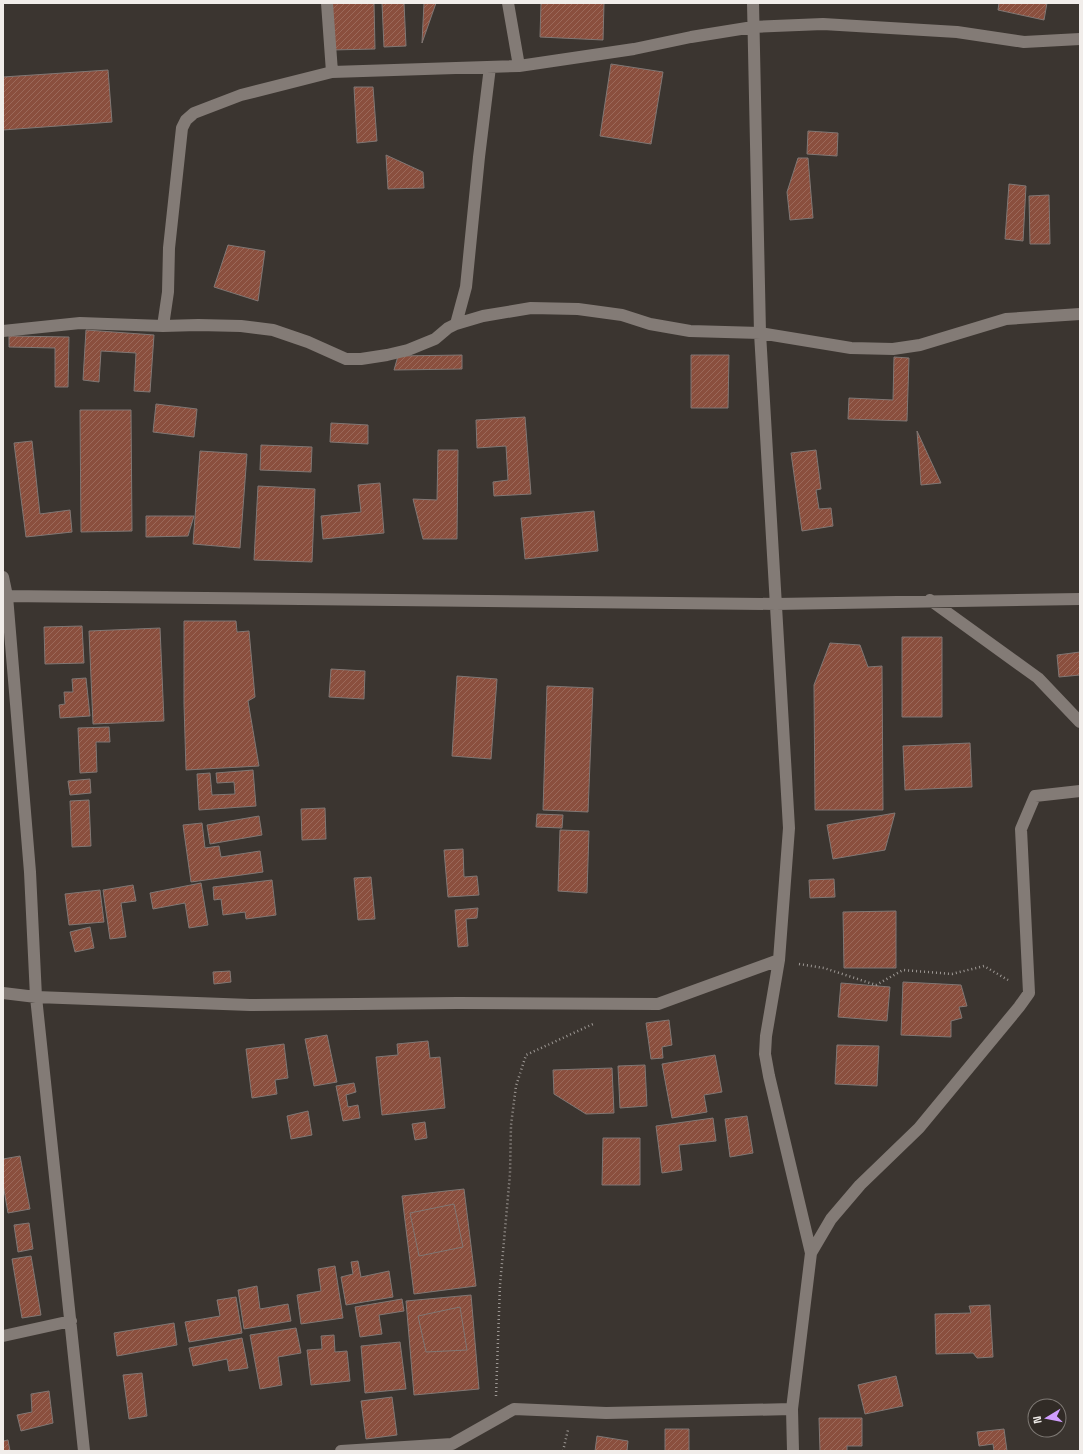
<svg xmlns="http://www.w3.org/2000/svg" width="1083" height="1454" font-family="'Space Grotesk',sans-serif">
  <style>
    .building { fill: url(#building-hatch); stroke: #807774 }
    .lines { fill: none; stroke-linecap: round; stroke-linejoin: round }
    .path { stroke: #9d9894; stroke-width: 2.5; stroke-dasharray: 1 3; stroke-linecap: butt }
    .minor { stroke: #837b76; stroke-width: 12 }
  </style>
  <defs>
    <pattern id="building-hatch" width="6" height="6" patternUnits="userSpaceOnUse"><rect width="6" height="6" fill="#8a4f3e"/><path d="M-1 1l2-2M0 6l6-6M5 7l2-2" fill="none" stroke="#9b695a"/></pattern>
  </defs>
  <rect width="100%" height="100%" fill="#3b3530"/>
  <!-- building -->
  <path class="building" d="M330,3h44l1,46 -44,1z
    M382,3h22l2,43 -22,1z
    M424,3h12l-14,40z
    M541,3h63l-1,37 -63,-3z
    M999,3h48l-3,17 -46,-10z
    M611,64l52,8 -12,72 -51,-8z
    M108,70l4,52 -109,8v-53z
    M354,87h19l4,54 -20,2z
    M808,131l30,2 -1,23 -30,-2z
    M386,155l37,17 1,16 -36,1z
    M798,158h10l5,60 -23,2 -3,-28z
    M1009,184l17,2 -3,55 -18,-2z
    M1049,195l1,49h-20l-1,-48z
    M228,245l37,6 -7,50 -44,-14z
    M86,330l68,5 -4,57 -16,-1 2,-38 -35,-2 -2,31 -16,-2z
    M9,336l60,1 -1,50h-13v-39l-46,-1z
    M462,355v14l-68,1 4,-14z
    M691,355h38l-1,53h-37z
    M894,357l15,1 -2,63 -59,-2 1,-21 44,2z
    M156,404l41,5 -3,28 -41,-5z
    M80,410h51l1,121 -51,1z
    M525,417l6,77 -37,2 -1,-14 15,-2 -2,-34 -29,2 -1,-28z
    M331,423l37,2v19l-38,-2z
    M917,431l24,52 -20,2z
    M32,441l8,73 30,-4 2,22 -46,5 -12,-94z
    M261,445l51,2 -1,25 -51,-2z
    M438,450h20l-1,89h-34l-10,-40 24,1z
    M816,450l5,39 -5,1 3,19 12,-1 2,18 -31,5 -11,-78z
    M200,451l47,3 -7,94 -47,-4z
    M380,483l4,50 -61,6 -2,-23 40,-4 -3,-27z
    M258,486l57,3 -3,73 -58,-2z
    M594,511l4,40 -73,8 -4,-41z
    M146,516h48l-6,20 -42,1z
    M184,621h52l1,11 12,-1 6,66 -7,4 11,65 -73,4 -2,-66z
    M82,626l2,37 -39,1 -1,-37z
    M160,628l4,93 -71,3 -4,-93z
    M902,637h40v80h-40z
    M830,643l30,2 8,22 14,-1 1,144h-68l-1,-125z
    M1080,652v23l-21,2 -2,-22z
    M331,669l34,2 -1,28 -35,-2z
    M457,676l40,3 -6,80 -39,-3z
    M86,678l4,38 -30,2 -1,-13 6,-1 -1,-12h9l-1,-13z
    M547,686l46,2 -5,124 -45,-2z
    M109,727l1,15h-14l1,30 -17,1 -2,-45z
    M970,743l2,44 -67,3 -2,-44z
    M253,770l3,36 -57,4 -2,-36 13,-1 2,22 23,-1 -1,-12 -17,1 -1,-10z
    M90,779l1,14 -21,2 -2,-14z
    M89,800l2,46 -19,1 -2,-46z
    M325,808l1,31 -24,1 -1,-31z
    M895,813l-10,37 -52,9 -6,-34z
    M537,814l26,1 -1,13 -26,-1z
    M259,816l3,19 -52,9 -3,-19z
    M202,823l3,25 14,-2 2,11 39,-6 3,21 -72,10 -8,-57z
    M560,830l29,1 -2,62 -29,-2z
    M463,849l1,28 13,-1 2,19 -31,2 -4,-47z
    M371,877l4,42 -17,1 -4,-42z
    M834,879l1,18 -25,1 -1,-18z
    M272,880l4,35 -30,4 -1,-7 -22,3 -2,-16 -7,1 -1,-13z
    M201,883l7,42 -19,3 -4,-25 -32,6 -3,-16z
    M133,885l3,16 -15,2 5,34 -16,2 -7,-49z
    M100,890l4,32 -35,3 -4,-31z
    M478,908l-1,10 -11,1 2,27 -10,1 -3,-37z
    M896,911v57h-52l-1,-56z
    M90,927l4,21 -19,4 -5,-20z
    M230,971l1,11 -17,2 -1,-12z
    M903,982l58,3 6,21 -8,1 3,11 -11,3v16l-50,-2z
    M841,983l49,4 -3,34 -49,-4z
    M669,1020l3,25 -10,2 1,11 -12,1 -5,-36z
    M327,1035l10,47 -23,4 -9,-47z
    M428,1041l2,17 10,-1 5,51 -63,7 -6,-58 22,-2 -1,-11z
    M284,1044l4,34 -13,2 2,14 -25,4 -6,-49z
    M837,1045l42,1 -2,40 -42,-2z
    M715,1055l7,37 -18,3 3,17 -35,6 -10,-54z
    M645,1065l2,41 -27,2 -2,-42z
    M612,1068l2,45 -28,1 -32,-20 -1,-24z
    M354,1083l2,9 -10,3 2,12 10,-2 2,13 -17,3 -7,-35z
    M308,1111l4,24 -21,4 -4,-23z
    M747,1116l6,37 -23,4 -5,-38z
    M713,1118l3,23 -37,4 3,25 -20,3 -6,-47z
    M425,1122l2,16 -12,2 -3,-16z
    M603,1138h37v47h-38z
    M20,1156l10,53 -22,4 -5,-29v-25z
    M464,1189l12,97 -62,8 -12,-98z
    M454,1204l9,43 -44,9 -9,-43z
    M29,1223l4,26 -15,3 -4,-27z
    M31,1256l10,59 -19,3 -10,-59z
    M358,1261l3,16 28,-6 4,26 -47,8 -5,-28 12,-3 -2,-12z
    M335,1266l8,52 -42,6 -4,-29 24,-4 -3,-22z
    M257,1286l3,23 28,-5 3,17 -47,8 -6,-39z
    M471,1295l8,94 -65,6 -8,-94z
    M236,1297l6,36 -53,9 -4,-20 35,-6 -3,-16z
    M402,1299l2,12 -25,4 3,19 -22,3 -5,-30z
    M990,1305l3,52 -16,1 -4,-5 -37,1 -1,-40 36,-1 -2,-7z
    M460,1307l7,43 -41,2 -8,-36z
    M174,1323l3,22 -60,11 -3,-23z
    M296,1328l5,25 -23,4 4,28 -22,4 -10,-54z
    M334,1335l1,17 12,-1 3,30 -39,4 -4,-35 15,-1 -1,-13z
    M242,1338l6,30 -19,3 -2,-12 -34,7 -4,-18z
    M400,1342l6,47 -41,4 -4,-47z
    M142,1373l5,43 -18,3 -6,-44z
    M896,1376l7,30 -38,8 -7,-29z
    M49,1391l4,32 -32,8 -4,-16 15,-3 -1,-18z
    M392,1397l5,38 -31,4 -5,-38z
    M819,1418h43v28h-15v5h-27z
    M665,1429h24v22h-24z
    M1004,1429l3,22h-13l-1,-7 -14,2 -2,-14z
    M597,1436l31,5 -1,10h-32z
    M8,1440l2,11h-7v-10z"/>
  <g class="lines">
    <!-- path -->
    <path class="path" d="M799,964l25,4 52,17 27,-15 49,4 32,-8 24,14
      M496,1396l4,-111 10,-111 1,-49 5,-39 10,-31 67,-31
      M563,1451l5,-21"/>
    <!-- minor -->
    <path class="minor" d="M327,3l5,69
      M508,3l11,63
      M753,3l7,330 29,495 -10,132 -13,76 -1,18 4,22 42,177 -19,156 1,42
      M456,324l10,-37 13,-130 11,-90
      M163,326l5,-34 1,-44 13,-120 4,-8 8,-7 47,-18 91,-23 187,-6 115,-17 57,-12 62,-10 70,-3 134,8 67,10 56,-3
      M3,331l77,-8 83,3 35,-1 43,1 32,4 35,12 38,17h15l26,-4 21,-5 27,-11 13,-11 8,-4 27,-8 48,-8 47,1 44,6 28,9 40,7 70,2 91,15 42,1 27,-4 86,-26 74,-5
      M3,577l4,19 23,276 6,125 48,454
      M3,596l773,8 304,-5
      M930,600l108,78 42,44
      M3,993l33,4 214,8 208,-2 200,1 121,-44
      M811,1253l20,-34 29,-34 59,-57 100,-121 10,-14 -8,-164 14,-33 45,-5
      M3,1336l68,-15
      M341,1451l111,-7 62,-35 92,4 186,-4"/>
  </g>
  <!-- border -->
  <rect width="1083" height="1454" fill="none" stroke="#f1edea" stroke-width="8"/>
  <!-- north arrow -->
  <g transform="translate(1047 1418) rotate(260)"><circle r="19" fill="#312b26" stroke="#7e7974"/>
  <path d="M0-3L7 15L0 10L-7 15Z" fill="#d09dff"/>
  <text y="-6" font-size="11" font-weight="bold" text-anchor="middle" fill="#f1edea">N</text>
  </g>
</svg>
